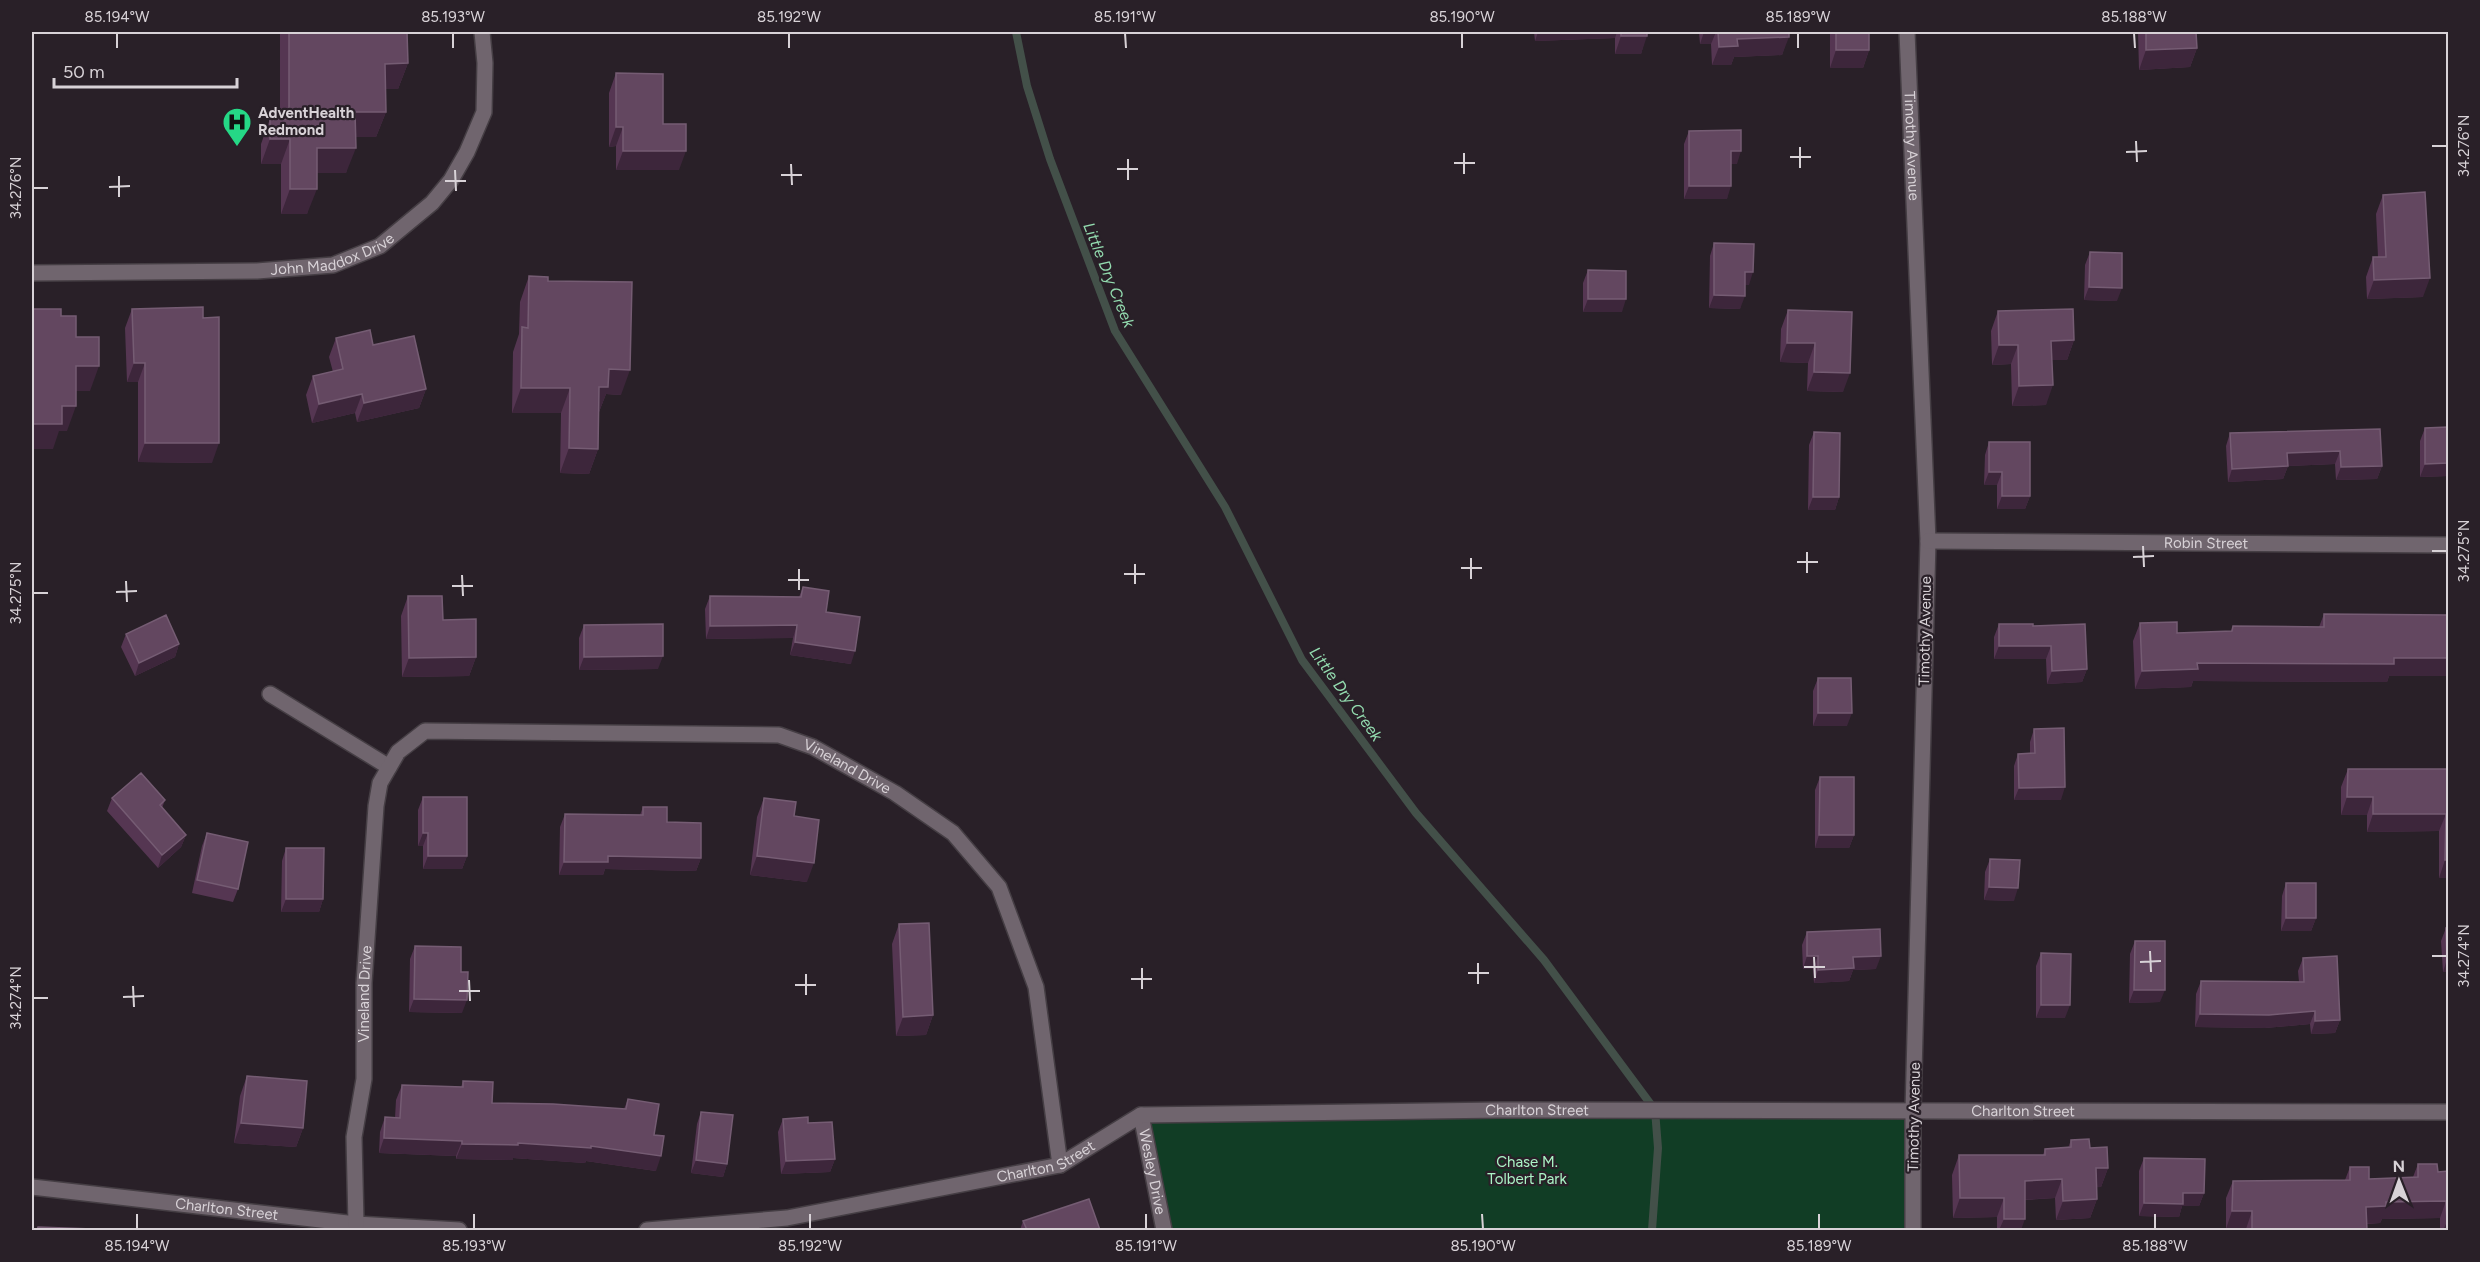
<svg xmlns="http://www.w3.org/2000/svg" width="2480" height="1262" font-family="Figtree,sans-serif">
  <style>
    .green { fill: #113d25 }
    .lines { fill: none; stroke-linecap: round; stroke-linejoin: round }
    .stream { stroke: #435049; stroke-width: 8 }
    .street-casing { stroke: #453e44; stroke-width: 18 }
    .street { stroke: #70656e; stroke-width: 15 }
    .wall { fill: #553652 }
    .shaded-wall { fill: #3d263b }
    .building { fill: #634760; stroke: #755c73; stroke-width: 1.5 }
    .ticks { fill: none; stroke: #d8d2d7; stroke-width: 2 }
    .labels { text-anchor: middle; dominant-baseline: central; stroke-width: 4.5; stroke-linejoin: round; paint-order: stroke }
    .poi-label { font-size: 15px; font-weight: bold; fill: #d8d2d7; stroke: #292028; text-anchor: start }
    .street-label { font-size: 15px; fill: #d8d2d7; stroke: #292028 }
    .park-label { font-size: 15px; fill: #abf4c6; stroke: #292028 }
    .water-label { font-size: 16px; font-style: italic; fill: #93dbaf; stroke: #292028 }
    .neatline { fill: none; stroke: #d8d2d7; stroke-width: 2 }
    .ticks-label { font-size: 15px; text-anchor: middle; fill: #d8d2d7 }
  </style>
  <rect width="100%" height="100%" fill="#292028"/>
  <!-- green -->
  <path class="green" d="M1913,1111v119h-749l-23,-115z"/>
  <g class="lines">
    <!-- stream -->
    <path class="stream" d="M1016,32l11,54 23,73 65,172 110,176 77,153 114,153 128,147 111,150 3,38 -6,82"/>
    <!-- street casing -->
    <g class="street-casing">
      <g id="street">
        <path id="s1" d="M1907,32l21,509 -15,570v119"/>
        <path id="s2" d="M32,273l225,-2 76,-6 47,-19 52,-43 19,-23 16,-28 17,-40 1,-49 -3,-31"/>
        <path id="s3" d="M1928,541l520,4"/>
        <path d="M270,694l119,73"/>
        <path id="s4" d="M1141,1115l23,115"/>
        <path id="s5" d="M32,1187l324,37 103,6"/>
        <path id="s6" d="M356,1224l-2,-87 10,-58v-96l12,-177 4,-23 18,-31 27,-21 354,4 34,12 82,46 58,40 46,54 37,100 24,178"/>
        <path id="s7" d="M647,1230l140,-12 273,-53 81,-50 359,-5 948,2"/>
      </g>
    </g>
    <!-- street -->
    <use href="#street" class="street"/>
  </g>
  <!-- wall -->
  <path class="wall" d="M280,32h127l1,31 -10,26h-13l1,23 -10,25h-21l-9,36h-29l-10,41h-26v-50h-20v-20l9,-25h10z
    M1534,32h335v18l-6,18h-33v-35h-41l-7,22 -48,2 -3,8h-19l-1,-21h-11l-1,-12h-52l-6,22h-26v-16l-80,3z
    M2138,32h58l1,16 -7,19 -51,3z
    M616,73l47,51 16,46h-63v-24l-7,1v-54z
    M1689,131l48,33h-6l-4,35h-43v-55z
    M2383,195l40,102 -56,2 -1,-22 7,-20h5l-2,-43z
    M1714,243l35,42h-4l-5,24 -31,-1 1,-52z
    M2090,252l27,49 -33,-1 1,-35z
    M1588,270l34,42h-39v-29z
    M529,276l19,5 73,114 -15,-1 -7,18 -1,37 -9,25 -29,-1 1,-60h-49l1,-61 6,-18 1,-32z
    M132,309l80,154 -74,-1v-80h-11l-2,-54z
    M1788,310l64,2 -9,80 -36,-1 1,-28 -28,-1 1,-33z
    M1998,311l76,29 -7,20h-15l-6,45 -34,1 -1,-42 -19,1 -1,-34z
    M336,338l37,7 53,44 -7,19 -62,14 -2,-9 -43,10 -6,-28 7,-19 20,-4 -4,-15z
    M2448,427v49l-28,1v-36l5,-13z
    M2380,429l2,37 -5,13 -41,1 -1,-16 -47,2 -5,13 -55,3 -2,-36 4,-13z
    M1814,432l25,65 -4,13h-27l1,-65z
    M1989,442l41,54 -5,13h-28v-24h-13l1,-30z
    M803,587l23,25 25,52 -61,-9 3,-17 -87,1 -1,-30 5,-13 89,1z
    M408,596l35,24 33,37 -7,19 -67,1 -1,-61z
    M2324,614l65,62 -2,6 -194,-1 -2,6 -56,2 -2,-48 7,-18 37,10 54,-2 2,-5 86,1z
    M1999,624l34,2 54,43 -5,13 -35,2 -1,-25h-52v-22z
    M584,625l74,44 -79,1v-32z
    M126,634l53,10 -4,13 -40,19 -14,-29z
    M1818,678l29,48h-34v-35z
    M2034,729l27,71h-47v-34l4,-12 12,-1v-11z
    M2348,769h100v109h-9v-47l-72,1v-17h-26v-28z
    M1820,777l34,58 -5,13h-34v-58z
    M423,797l44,59 -5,13h-39v-23h-5v-36z
    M112,798l53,2 -3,8 24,27 -5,12 -23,21 -51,-57z
    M764,798l30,18 13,66 -57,-7 7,-58z
    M643,807l24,15 34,36 -5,13 -91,-2 -2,6h-44l1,-48 5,-13 75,1z
    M207,833l31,56 -5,13 -41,-9 10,-47z
    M286,848l37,51 -4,13h-38l1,-51z
    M1990,859l24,42 -30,-1 1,-28z
    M2286,883l30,35 -5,13h-30l1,-35z
    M899,924l34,91 -7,20 -30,1 -4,-92z
    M2446,928l2,44h-5l-2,-31z
    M1807,932l69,37 -23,1 -4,11 -35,2 -1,-14h-10l-1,-24z
    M2135,941l25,61 -31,1 1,-49z
    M415,946l46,26 1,41 -53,-1 1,-53z
    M2041,953l24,65h-29v-52z
    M2303,958l37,62 -5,13 -24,1 -1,-10 -45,4 -70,-1 1,-33 5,-13 98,1 -1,-11z
    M247,1076l56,52 -7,19 -62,-4 6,-47z
    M463,1081l29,22 132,6 4,-10 26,36 2,36 -70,-10 -1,2 -72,-5v2l-57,-1v-3l-77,-3 1,-21 5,-15 10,1 1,-18 6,-15 59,2z
    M701,1112l26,52 -4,13 -32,-4 6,-49z
    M783,1119l25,4 27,36 -5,13 -49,2 -3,-42z
    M2071,1140l19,8 18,20 -7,19h-4v12l-7,19 -34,2 -1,-22 -30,2 -4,30h-24v-13l-44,1 -1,-43 7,-20h84l2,-6 23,-1z
    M2144,1158l60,35 -5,13h-17l-3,11 -40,-1v-45z
    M2418,1164l20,8 10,-1v59h-8v-12l-58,1 -2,4 -13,1v6h-121v-1h-20v-31l7,-17 112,-1 5,-13 19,12 44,-2z
    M1023,1221l77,9h-80z"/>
  <!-- shaded-wall -->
  <path class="shaded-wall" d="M1538,32h79l-2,6 -80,3z
    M1704,32h12l-5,12h-11z
    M1782,32h48v1l-49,1z
    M1621,36h26l-6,18h-26z
    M1789,37l-7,18 -48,2 -3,8h-19l7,-18 18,-8z
    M2197,48l-7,19 -51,3 7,-20z
    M1836,50h33l-6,18h-33z
    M408,63l-10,26h-22l9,-25z
    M355,112h31l-10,25h-30z
    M616,127h7l-7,19 -7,1z
    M270,139h20l-9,25h-20z
    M317,148h39l-10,25h-39z
    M623,151h63l-7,19h-63z
    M1731,151h10l-4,13h-11z
    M1689,186h42l-4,13h-43z
    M290,189h27l-10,25h-26z
    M1745,272h8l-4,13h-8z
    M2430,278l-7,19 -56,2 7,-19z
    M2089,287l33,1 -5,13 -33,-1z
    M1714,295l31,1 -5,13 -31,-1z
    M1588,299h38l-4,13h-39z
    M2074,340l-7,20h-22l6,-19z
    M1787,343h28l-7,20 -28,-1z
    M1999,345h19l-7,19 -19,1z
    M134,363h11l-7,19h-11z
    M76,366h23l-9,25h-23z
    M609,369l21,1 -9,25 -15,-1 -7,18v-25z
    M1814,372l36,1 -7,19 -36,-1z
    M2053,385l-7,20 -34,1 7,-20z
    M521,388h49l-9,25h-49z
    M426,389l-7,19 -62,14 7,-19z
    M362,394l-7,19 -43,10 7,-19z
    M62,406h14l-9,25h-8l-6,18h-21v-25z
    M145,443h74l-7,20 -74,-1z
    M569,448l29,1 -9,25 -29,-1z
    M2340,451l-5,13 -47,2 -5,13 -55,3 4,-13 55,-16z
    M2448,463v13l-28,1 5,-13z
    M2382,466l-5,13 -41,1 5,-13z
    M1989,472h13l-5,13h-13z
    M2002,496h28l-5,13h-28z
    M1813,497h26l-4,13h-27z
    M797,625l-4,13 -87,1 4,-13z
    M795,642l60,9 -4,13 -61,-9z
    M179,644l-4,13 -40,19 4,-13z
    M1999,646h52l-5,13h-52z
    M663,656l-5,13 -79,1 5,-13z
    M476,657l-7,19 -67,1 7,-19z
    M2394,658h54v18h-59l-2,6 -194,-1 -2,6 -56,2 7,-18 55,-8z
    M2087,669l-5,13 -35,2 5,-13z
    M1818,713h34l-5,13h-34z
    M2065,787l-4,13h-47l5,-12z
    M2347,797h26l-6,18h-26z
    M2373,814h73l-7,17 -72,1z
    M423,833h5l-5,13h-5z
    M186,835l-5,12 -23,21 4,-13z
    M1819,835h35l-5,13h-34z
    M428,856h39l-5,13h-39z
    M608,856l93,2 -5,13 -91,-2 -2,6h-44l5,-13z
    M757,856l57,7 -7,19 -57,-7z
    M2445,860h3v18h-9z
    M1989,887l29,1 -4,13 -30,-1z
    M286,899h37l-4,13h-38z
    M2286,918h30l-5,13h-30z
    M1807,956h11l-5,13h-10z
    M1881,956l-5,13 -23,1 -4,11 -35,2 4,-13 35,-13z
    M2447,959h1v13h-5z
    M2134,990h31l-5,12 -31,1z
    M414,999l53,1 -5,13 -53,-1z
    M2041,1005h29l-5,13h-29z
    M2315,1011l-5,13 -45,4 -70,-1 5,-13z
    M933,1015l-7,20 -30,1 7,-19z
    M2340,1020l-5,13 -24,1 4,-13z
    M241,1123l62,5 -7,19 -62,-4z
    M384,1138l78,3 -6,15 -77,-3z
    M518,1143l73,3 70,10 -5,15 -70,-10 -1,2 -72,-5v2l-57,-1 6,-15z
    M835,1159l-5,13 -49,2 5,-13z
    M696,1160l31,4 -4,13 -32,-4z
    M2096,1168h12l-7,19 -12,1z
    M2062,1179l-7,19 -37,2 7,-19z
    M2183,1193h21l-5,13h-17l-3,11 -40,-1 5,-13z
    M1960,1198h44l-7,19 -44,1z
    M2097,1199l-7,19 -34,2 7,-19z
    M2446,1201l-6,17 -58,1 -2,4 -20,1 6,-17 20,-5z
    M2232,1211h20l-6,18h-20z
    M2004,1219h21l-4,11h-22z
    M2447,1222h1v8h-5z"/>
  <!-- building -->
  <path class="building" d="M289,32h118l1,31 -23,1 1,48h-31l1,36h-39v41h-27v-50h-20v-20h19z
    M1621,32h26v4h-26z
    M1718,32h71v5l-52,2 1,7 -19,1z
    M1836,32h33v18h-33z
    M2146,32h50l1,16 -51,2z
    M616,73l47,1v50h23v27h-63v-24h-7z
    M1741,130v21h-10v35h-42v-55z
    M2425,192l5,86 -56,2 -1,-23h13l-3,-62z
    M1714,243l40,1 -1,28h-8v24l-31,-1z
    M2090,252l32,1v35l-33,-1z
    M1588,270l38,1v28h-38z
    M529,276l19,1v4l84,1 -2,88 -21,-1 -1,18h-9l-1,62 -29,-1 1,-60h-49l1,-61 6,1z
    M203,307v11l16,-1v126h-74v-80h-11l-2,-54z
    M32,309h29v7h15v21h23v29h-23v40h-14v18h-30z
    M2073,309l1,31 -23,1 2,44 -34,1 -1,-41h-19l-1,-34z
    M1788,310l64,2 -2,61 -36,-1 1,-29h-28z
    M370,330l3,15 41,-9 12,53 -62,14 -2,-9 -43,10 -6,-28 30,-7 -7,-31z
    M2448,427v36l-23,1v-36z
    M2380,429l2,37 -41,1 -1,-16 -53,2 1,13 -56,3 -2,-36z
    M1814,432l26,1 -1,64h-26z
    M1989,442h41v54h-28v-24h-13z
    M803,587l26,4 -3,21 34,5 -5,34 -60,-9 2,-17 -87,1v-30l91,1z
    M408,596h34l1,24 33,-1v38l-67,1z
    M2324,614l124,1v43h-54v6l-197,-1 1,6 -56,2 -2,-48 37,-1v11l55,-2 1,-5 91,1z
    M166,615l13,29 -40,19 -13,-29z
    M663,624v32l-79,1v-32z
    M1999,624h34v2l52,-2 2,45 -35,2 -1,-25h-52z
    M1818,678h33l1,35h-34z
    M2064,728l1,59 -46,1 -1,-34 17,-1 -1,-24z
    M2348,769h100v91h-3l1,-46h-73v-17h-26z
    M141,773l24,27 -5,5 26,30 -24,20 -50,-57z
    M1820,777h34v58h-35z
    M423,797h44v59h-39v-23h-5z
    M764,798l32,4 -2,14 25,4 -5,43 -57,-7z
    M643,807h24v15l34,1v35l-93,-2v6h-44l1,-48 78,1z
    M207,833l41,9 -10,47 -41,-9z
    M286,848h38l-1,51h-37z
    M1990,859l30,1 -2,28 -29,-1z
    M2286,883h30v35h-30z
    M929,923l4,92 -30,2 -4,-93z
    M2446,928h2v31h-1z
    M1880,929l1,27 -28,1 1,11 -36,2v-14h-11v-24z
    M2135,941h30v49h-31z
    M415,946l46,1v25h7l-1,28 -53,-1z
    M2041,953l30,1 -1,51h-29z
    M2337,956l3,64 -25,1v-10l-46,4 -69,-1 1,-33 103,1 -1,-24z
    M247,1076l60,5 -4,47 -62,-5z
    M463,1081l30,1 -1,21 61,1 73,5 2,-10 31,5 -5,31 10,1 -3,20 -70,-10v2l-73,-5v2l-56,-1v-3l-78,-3 1,-21 15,1 2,-33 61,2z
    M701,1112l32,3 -6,49 -31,-4z
    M808,1117v6l24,-1 3,37 -49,2 -3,-42z
    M2089,1139l1,9 17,-1 1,21h-12l1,31 -34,2 -1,-22 -37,2v38h-21v-21h-44l-1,-43h86v-6l26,-2v-7z
    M2144,1158l61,1 -1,34h-21v11l-39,-1z
    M2418,1164h19l1,8 10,-1v51h-1l-1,-21 -60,1v4l-20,1 1,23h-115v-19h-20l1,-30 117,-1v-13h19v12l49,-2z
    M1089,1199l11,31h-73l-4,-9z
    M38,1227l54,2v1h-55z"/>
  <!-- ticks -->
  <path class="ticks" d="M117,33v15M453,33v15M789,33v15M1125,33l1,15M1462,33v15M1798,33v15M2134,33l1,15M2136,141l1,21M2432,146h15M1800,147v21M2126,152l21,-1M1464,153v21M1790,157h21M1128,159v21M1454,163h21M791,164l1,21M1117,169h21M455,170l1,21M781,175h21M119,176v21M445,181h21M109,187l21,-1M33,188h15M2143,546l1,21M2432,551h15M1807,552v21M2133,557l21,-1M1471,558v21M1797,562h21M1135,564v20M1461,568h21M799,569v21M1124,574h21M462,575l1,21M788,580h21M126,581l1,21M452,586h21M116,592l21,-1M33,593h15M2150,951l1,21M2432,956h15M1814,957l1,21M2140,962l21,-1M1478,963v21M1804,967h21M1142,968v21M1468,973h21M806,974v21M1131,979h21M469,980l1,21M795,985h21M133,986l1,21M459,991h21M123,997l21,-1M33,998h15M137,1214v15M474,1214v15M810,1214v15M1146,1214v15M1482,1214l1,15M1819,1214v15M2155,1214v15"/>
  <!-- icons -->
  <defs>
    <g id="hospital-pin" transform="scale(1.5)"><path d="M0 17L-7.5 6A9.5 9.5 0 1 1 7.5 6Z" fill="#25d886" stroke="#292028"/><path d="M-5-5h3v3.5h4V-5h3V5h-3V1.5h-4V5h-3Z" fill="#111"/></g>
  </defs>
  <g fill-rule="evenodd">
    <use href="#hospital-pin" x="237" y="122"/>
  </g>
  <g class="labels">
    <!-- poi labels -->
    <g class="poi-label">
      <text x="258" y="113">AdventHealth<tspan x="258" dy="17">Redmond</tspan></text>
    </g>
    <!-- street labels -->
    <g class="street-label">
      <text stroke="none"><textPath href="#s1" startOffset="114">Timothy Avenue</textPath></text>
      <text stroke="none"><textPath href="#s2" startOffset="303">John Maddox Drive</textPath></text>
      <text stroke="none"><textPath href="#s3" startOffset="278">Robin Street</textPath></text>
      <text transform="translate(1925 631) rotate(-89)">Timothy Avenue</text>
      <text stroke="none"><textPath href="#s6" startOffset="942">Vineland Drive</textPath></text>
      <text stroke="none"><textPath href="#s6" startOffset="231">Vineland Drive</textPath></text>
      <text stroke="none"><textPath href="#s7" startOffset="910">Charlton Street</textPath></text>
      <text stroke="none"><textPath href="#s7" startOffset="1396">Charlton Street</textPath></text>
      <text transform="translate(1914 1117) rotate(-89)">Timothy Avenue</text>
      <text stroke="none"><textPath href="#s7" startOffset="406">Charlton Street</textPath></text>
      <text stroke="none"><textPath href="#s4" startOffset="58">Wesley Drive</textPath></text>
      <text stroke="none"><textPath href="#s5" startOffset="196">Charlton Street</textPath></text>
    </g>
    <!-- park labels -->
    <g class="park-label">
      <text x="1527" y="1162">Chase M.<tspan x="1527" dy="17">Tolbert Park</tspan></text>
    </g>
    <!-- water labels -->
    <g class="water-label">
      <text transform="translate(1109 275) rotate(68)">Little Dry Creek</text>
      <text transform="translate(1346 694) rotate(54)">Little Dry Creek</text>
    </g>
  </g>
  <!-- border -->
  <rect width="2480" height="1262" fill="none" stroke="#292028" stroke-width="66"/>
  <!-- north arrow -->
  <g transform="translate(2399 1181) rotate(359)" stroke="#292028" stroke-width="4.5" paint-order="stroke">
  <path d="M0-4.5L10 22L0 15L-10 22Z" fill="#d8d2d7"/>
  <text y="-9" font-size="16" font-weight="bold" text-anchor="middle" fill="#d8d2d7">N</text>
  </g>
  <!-- scale -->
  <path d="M54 78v9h183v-9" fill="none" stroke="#d8d2d7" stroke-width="3"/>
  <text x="63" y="78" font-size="18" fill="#d8d2d7" stroke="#292028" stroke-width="4.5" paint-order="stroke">50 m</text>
  <rect x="33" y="33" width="2414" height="1196" class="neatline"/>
  <g class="ticks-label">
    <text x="117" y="22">85.194°W</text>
    <text x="453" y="22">85.193°W</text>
    <text x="789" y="22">85.192°W</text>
    <text x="1125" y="22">85.191°W</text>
    <text x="1462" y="22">85.190°W</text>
    <text x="1798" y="22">85.189°W</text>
    <text x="2134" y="22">85.188°W</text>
    <text transform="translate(2464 146) rotate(-90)" y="5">34.276°N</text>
    <text transform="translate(16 188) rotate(-90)" y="5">34.276°N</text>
    <text transform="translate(2464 551) rotate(-90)" y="5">34.275°N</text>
    <text transform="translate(16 593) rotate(-90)" y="5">34.275°N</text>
    <text transform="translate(2464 956) rotate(-90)" y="5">34.274°N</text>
    <text transform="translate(16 998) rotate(-90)" y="5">34.274°N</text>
    <text x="137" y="1251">85.194°W</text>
    <text x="474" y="1251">85.193°W</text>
    <text x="810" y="1251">85.192°W</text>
    <text x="1146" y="1251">85.191°W</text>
    <text x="1483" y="1251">85.190°W</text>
    <text x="1819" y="1251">85.189°W</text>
    <text x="2155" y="1251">85.188°W</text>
  </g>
</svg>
